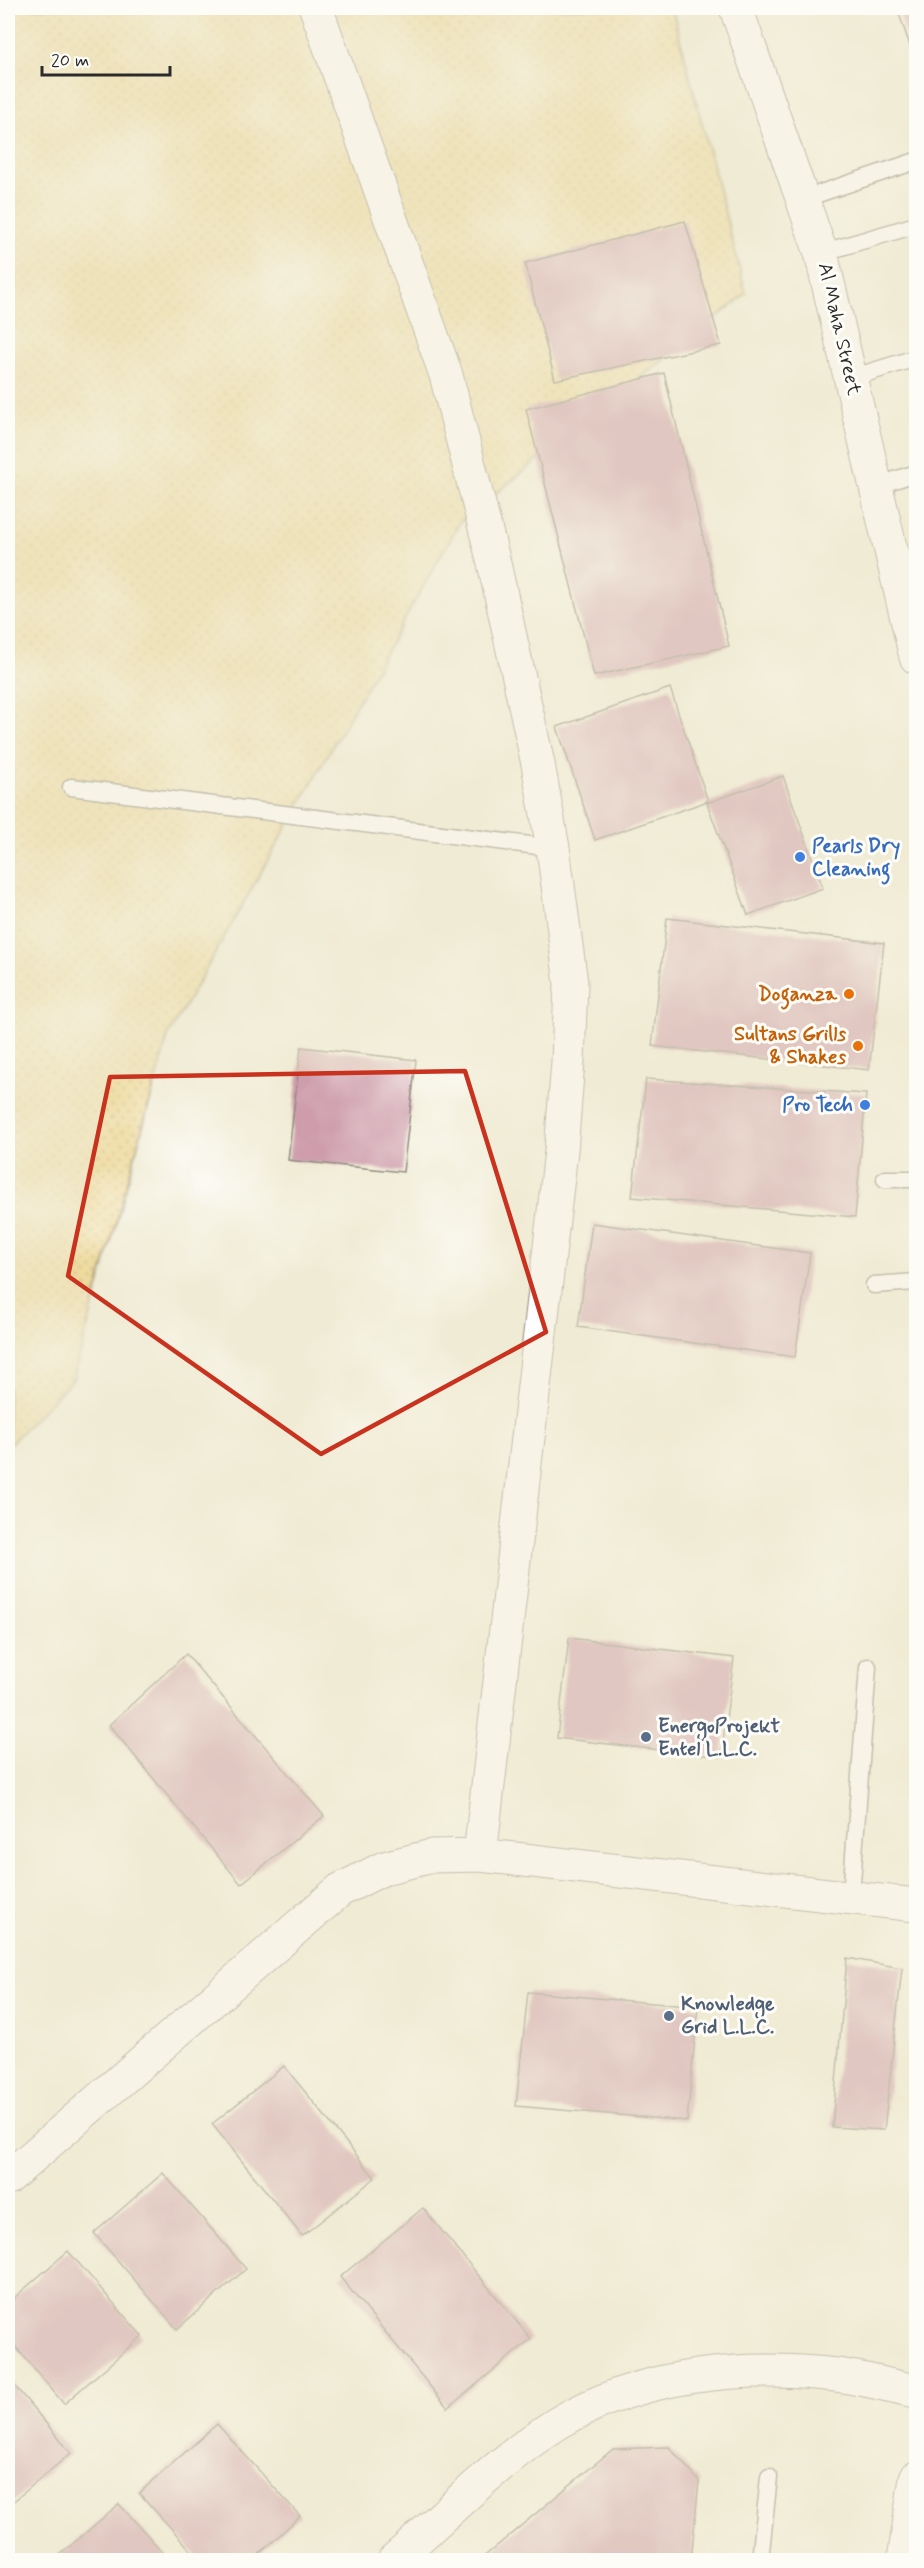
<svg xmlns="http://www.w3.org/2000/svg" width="924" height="2568" font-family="Mynerve,sans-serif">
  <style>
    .sand { fill: url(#sand-dots); stroke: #8c8264; stroke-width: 1.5 }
    .building { fill: #ce9cab }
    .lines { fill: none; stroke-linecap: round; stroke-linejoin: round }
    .lane-casing { stroke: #8e8b80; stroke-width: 19 }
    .street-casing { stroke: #8e8b80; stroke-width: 35 }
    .secondary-casing { stroke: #8e8b80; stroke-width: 35 }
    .lane { stroke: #fff; stroke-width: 16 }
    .street { stroke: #fff; stroke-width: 33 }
    .secondary { stroke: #fff; stroke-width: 33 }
    .marked { fill: none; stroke: #c8321e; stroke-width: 4.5; stroke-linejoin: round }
    .shop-dot { fill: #3f7fe0; stroke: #fdfcf7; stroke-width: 2 }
    .food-dot { fill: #e8710a; stroke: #fdfcf7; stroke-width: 2 }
    .service-dot { fill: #5c6f8a; stroke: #fdfcf7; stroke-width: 2 }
    .labels { text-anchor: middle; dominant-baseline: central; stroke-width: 6; stroke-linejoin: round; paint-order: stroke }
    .street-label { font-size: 20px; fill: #2b2b2b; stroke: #fdfcf7 }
    .shop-label { font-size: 20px; font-weight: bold; fill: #366cbe; stroke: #fdfcf7; text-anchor: start }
    .food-label { font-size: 20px; font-weight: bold; fill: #c56008; stroke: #fdfcf7; text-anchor: end }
    .service-label { font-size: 20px; font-weight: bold; fill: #4e5e75; stroke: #fdfcf7; text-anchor: start }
  </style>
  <defs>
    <pattern id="sand-dots" width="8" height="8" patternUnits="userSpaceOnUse" patternTransform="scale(1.5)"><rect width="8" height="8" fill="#eeda9e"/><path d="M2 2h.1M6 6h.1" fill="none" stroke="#cb8" stroke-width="1.8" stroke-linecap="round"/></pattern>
  </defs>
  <rect width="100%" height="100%" fill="#fdfcf7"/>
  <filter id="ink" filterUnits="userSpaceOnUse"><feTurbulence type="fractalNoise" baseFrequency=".0167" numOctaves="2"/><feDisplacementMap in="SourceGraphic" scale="12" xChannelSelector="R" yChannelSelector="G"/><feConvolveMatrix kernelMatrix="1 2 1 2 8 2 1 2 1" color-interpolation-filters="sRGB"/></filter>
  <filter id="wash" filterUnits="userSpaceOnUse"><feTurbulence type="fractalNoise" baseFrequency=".008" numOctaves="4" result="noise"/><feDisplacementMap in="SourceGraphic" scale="24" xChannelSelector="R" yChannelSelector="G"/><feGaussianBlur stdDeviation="1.35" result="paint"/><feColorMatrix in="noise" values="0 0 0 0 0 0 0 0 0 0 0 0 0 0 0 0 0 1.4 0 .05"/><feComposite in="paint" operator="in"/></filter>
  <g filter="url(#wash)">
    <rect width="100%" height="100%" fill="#f0ebd4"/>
    <!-- sand -->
    <path class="sand" d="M8,8h664l74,286 -286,228 -292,514 -95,343 -65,67z"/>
    <g id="blocks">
      <!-- building -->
      <path class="building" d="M897,8h19v55z
        M685,221l36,124 -166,35 -30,-117z
        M664,373l65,273 -135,30 -68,-267z
        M670,688l38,113 -113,39 -38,-113z
        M783,776l40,112 -75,27 -41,-112z
        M667,918l217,25 -15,127 -217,-24z
        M301,1047l115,13 -13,112 -115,-12z
        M646,1079l220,15 -11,123 -223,-20z
        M592,1223l218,30 -15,104 -217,-30z
        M569,1638l165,20 -13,99 -164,-19z
        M186,1654l138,162 -83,68 -132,-159z
        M847,1958l55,10 -18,162 -52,-3z
        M528,1992l170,15 -11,114 -171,-15z
        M284,2066l91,112 -73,58 -90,-112z
        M163,2173l83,96 -69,60 -83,-96z
        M423,2208l108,131 -83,69 -108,-131z
        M68,2251l74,85 -78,68 -56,-66v-35z
        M8,2378l63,75 -63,53z
        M217,2424l83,92 -47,44h-53l-61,-67z
        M669,2447l30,34 -8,79h-211l133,-111z
        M119,2504l51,56h-116z"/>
    </g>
  </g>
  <g filter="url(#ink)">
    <use href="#blocks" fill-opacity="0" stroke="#8e8b80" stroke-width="1.5"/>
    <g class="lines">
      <!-- lane casing -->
      <g class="lane-casing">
        <path id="lane" d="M803,199l113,-38
          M821,253l95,-28
          M851,378l65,-20
          M876,486l40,-13
          M71,787l482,61
          M885,1179h31
          M874,1285l42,-3
          M851,1896l17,-229
          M760,2560l9,-83"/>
      </g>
      <!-- street casing -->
      <g class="street-casing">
        <path id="street" d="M316,8l130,367 48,188 44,201 15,84 18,135 -3,79 -7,89 -81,704
          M8,2178l332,-288 44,-22 48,-12 48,-1 436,50
          M394,2560c52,-45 106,-101 164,-137 82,-49 185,-59 278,-48 27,3 54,11 80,16"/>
      </g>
      <!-- secondary casing -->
      <g class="secondary-casing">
        <path id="secondary" d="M736,8l85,245 95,404
          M904,2560l12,-82"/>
      </g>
      <!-- lane -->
      <use href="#lane" class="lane"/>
      <!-- street -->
      <use href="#street" class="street"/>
      <!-- secondary -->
      <use href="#secondary" class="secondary"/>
    </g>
  </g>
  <!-- marked area -->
  <path d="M0 0H924V2568H0ZM465,1071l81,261 -225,122 -253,-178 42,-199z" fill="#f0ebd4" fill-opacity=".55" fill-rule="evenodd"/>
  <path class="marked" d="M465,1071l81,261 -225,122 -253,-178 42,-199z"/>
  <!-- markers -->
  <g class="shop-dot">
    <circle cx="800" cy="857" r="6"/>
    <circle cx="865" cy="1105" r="6"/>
  </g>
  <g class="food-dot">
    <circle cx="849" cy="994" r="6"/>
    <circle cx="858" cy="1046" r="6"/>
  </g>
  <g class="service-dot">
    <circle cx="646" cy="1737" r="6"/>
    <circle cx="669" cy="2016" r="6"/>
  </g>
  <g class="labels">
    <!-- street labels -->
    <g class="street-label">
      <text transform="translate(839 329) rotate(77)">Al Maha Street</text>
    </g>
    <!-- shop labels -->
    <g class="shop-label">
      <text x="812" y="846">Pearls Dry<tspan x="812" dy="23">Cleaning</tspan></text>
      <text x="853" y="1105" text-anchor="end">Pro Tech</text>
    </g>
    <!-- food labels -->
    <g class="food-label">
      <text x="837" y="994">Doganza</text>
      <text x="846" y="1034">Sultans Grills<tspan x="846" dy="23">&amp; Shakes</tspan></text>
    </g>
    <!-- service labels -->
    <g class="service-label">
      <text x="658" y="1726">EnergoProjekt<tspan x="658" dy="23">Entel L.L.C.</tspan></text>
      <text x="681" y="2004">Knowledge<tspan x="681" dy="23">Grid L.L.C.</tspan></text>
    </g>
  </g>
  <!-- margin -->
  <rect width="924" height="2568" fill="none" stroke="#fdfcf7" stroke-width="30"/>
  <!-- scale -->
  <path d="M42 66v9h128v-9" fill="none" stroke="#2b2b2b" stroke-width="3"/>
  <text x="51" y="66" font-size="18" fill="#2b2b2b" stroke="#fdfcf7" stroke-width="4.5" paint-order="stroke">20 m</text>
</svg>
